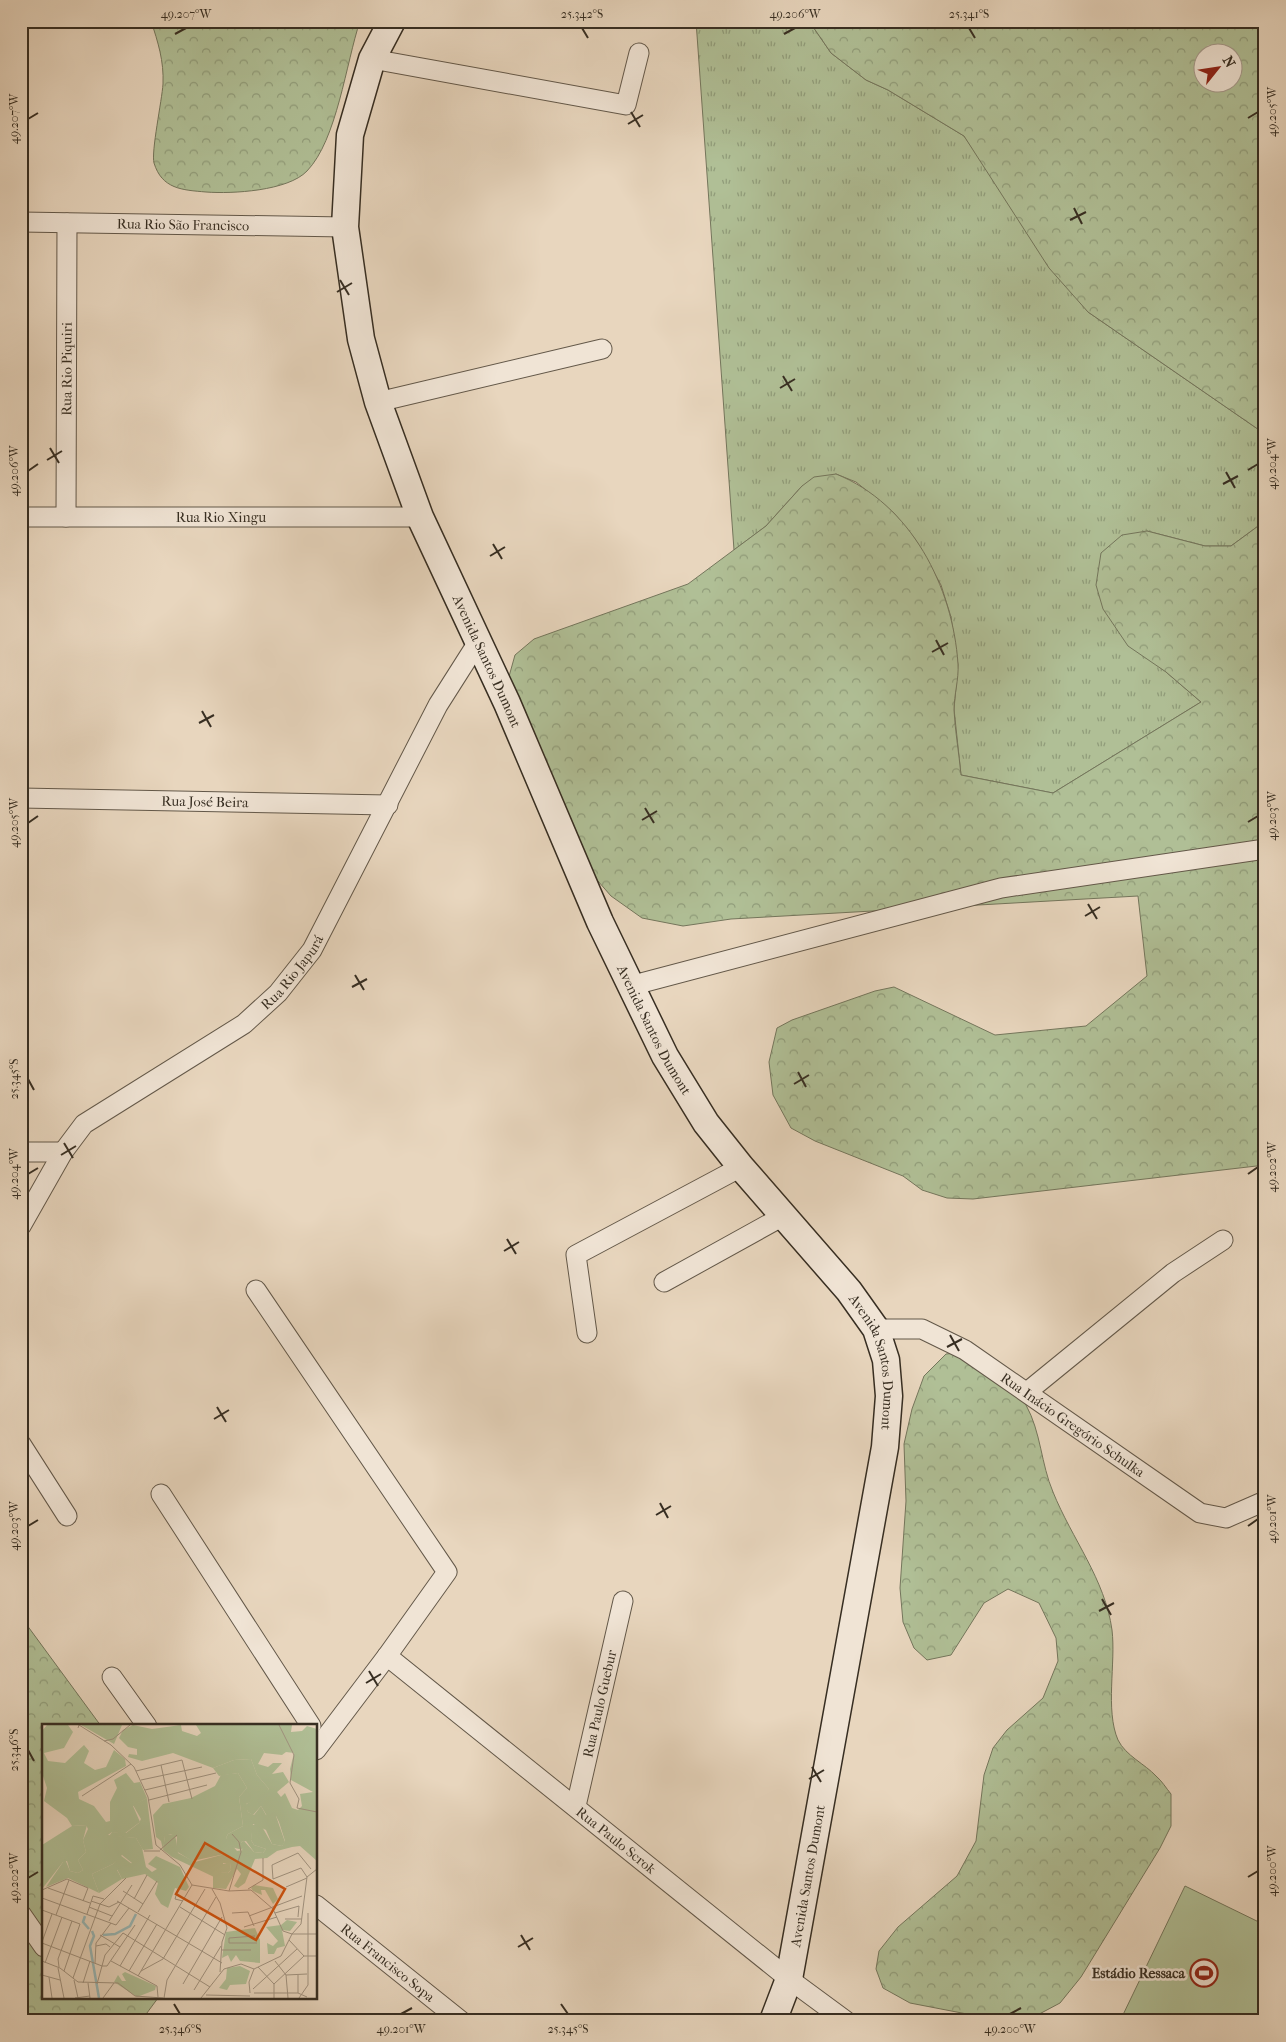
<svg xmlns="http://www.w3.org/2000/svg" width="1286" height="2042" font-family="'IM FELL French Canon',serif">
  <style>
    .grass { fill: url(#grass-tufts); stroke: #74765c }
    .forest { fill: url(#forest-crowns); stroke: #74765c; fill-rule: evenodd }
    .pitch { fill: #b0bf96; stroke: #74765c }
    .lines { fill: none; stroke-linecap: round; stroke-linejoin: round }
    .street-casing { stroke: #635849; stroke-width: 21 }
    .secondary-casing { stroke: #372e22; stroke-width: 29 }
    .street { stroke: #f0e4d5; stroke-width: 19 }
    .secondary { stroke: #f0e4d5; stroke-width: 26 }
    .ticks { fill: none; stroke: #372e22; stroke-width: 2 }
    .labels { text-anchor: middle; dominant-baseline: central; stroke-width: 5; stroke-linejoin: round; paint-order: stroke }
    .street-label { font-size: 14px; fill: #372e22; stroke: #f0e4d5 }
    .poi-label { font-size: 14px; font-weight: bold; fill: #372e22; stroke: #f0e4d5; text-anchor: end }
    .inset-river { fill: none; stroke: #98b8b7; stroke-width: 2.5 }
    .inset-road { fill: none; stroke: #a19380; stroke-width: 1 }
    .view { fill: #cd530f; fill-opacity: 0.15; stroke: #cd530f; stroke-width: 2.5 }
    .inset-edge { fill: none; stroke: #372e22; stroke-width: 2.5 }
    .neatline { fill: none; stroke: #372e22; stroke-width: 2 }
    .ticks-label { font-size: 12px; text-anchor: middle; fill: #372e22 }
  </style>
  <defs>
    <pattern id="grass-tufts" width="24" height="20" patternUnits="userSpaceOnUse" patternTransform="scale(1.25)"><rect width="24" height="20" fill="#b0bf96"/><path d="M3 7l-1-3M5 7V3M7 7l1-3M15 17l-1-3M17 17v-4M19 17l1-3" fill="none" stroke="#909c7a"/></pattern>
    <pattern id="forest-crowns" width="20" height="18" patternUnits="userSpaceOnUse" patternTransform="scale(1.25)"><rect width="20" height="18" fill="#b0bf96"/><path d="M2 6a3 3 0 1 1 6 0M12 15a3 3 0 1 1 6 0" fill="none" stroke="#909c7a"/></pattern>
  </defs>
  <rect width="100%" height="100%" fill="#e8d6be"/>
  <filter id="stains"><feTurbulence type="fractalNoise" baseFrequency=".004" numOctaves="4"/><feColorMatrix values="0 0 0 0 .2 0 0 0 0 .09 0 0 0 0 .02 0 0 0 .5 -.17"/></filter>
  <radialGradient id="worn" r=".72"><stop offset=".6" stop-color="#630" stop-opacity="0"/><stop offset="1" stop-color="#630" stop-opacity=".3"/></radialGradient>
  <!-- grass -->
  <path class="grass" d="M696,21h113l22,32 35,27 22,10 76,46 124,176 177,122v87l-34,25h-26l-58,-15 19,141 35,30 -148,91 -92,-18 -7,-66 4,-44 -7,-48 -10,-32 -26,-46 -21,-26 -38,-31 -20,-8 -34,12 -36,40 -32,24z"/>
  <!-- forest -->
  <path class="forest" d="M151,21h209c-14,42 -23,119 -53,150 -19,20 -75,23 -101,21 -24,-2 -44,-3 -52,-29 -3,-11 8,-63 9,-79 1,-23 -5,-42 -12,-63z
    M809,21h456v413l-177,-122 -39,-44 -85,-132 -76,-46 -22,-10 -35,-27zM1204,52h30v30h-30z
    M836,474c75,30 117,113 122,190 1,15 -4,31 -4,46 1,21 5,43 7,65l92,18 148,-91 -35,-30 -38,-26 -25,-37 -7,-24 5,-32 21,-18 25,-4 58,15h26l34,-25v644l-292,34 -26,-1 -25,-8 -19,-14 -88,-35 -24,-13 -18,-33 -4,-33 8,-34 15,-8 83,-29 19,-4 101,48 91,-9 61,-50 -9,-80 -407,23 -48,7 -41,-8 -31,-22 -47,-54 -56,-162 7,-25 19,-16 154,-55 78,-58 36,-40 12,-9z
    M967,1352c12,11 53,42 59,53 15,27 15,59 27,87 19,47 52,87 59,138 4,33 -7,80 6,110 8,16 27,24 38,36 6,5 10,12 15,18v32l-11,22 -79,129 -21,26 -32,17h-30l-88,-17 -27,-15 -7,-19 3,-18 19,-24 59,-51 19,-35 8,-66 9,-27 14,-18 36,-32 15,-37 -2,-23 -17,-35 -31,-14 -24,14 -33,52 -24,5 -13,-12 -11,-26 -3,-34 6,-87 -2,-57 8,-35 12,-33 22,-22z
    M21,1617l80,109h-57v272h114l-17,23h-120z"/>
  <!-- pitch -->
  <path class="pitch" d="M1185,1886l80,39v96h-145z"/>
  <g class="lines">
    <!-- street casing -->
    <g class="street-casing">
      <g id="street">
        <path d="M372,59l254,46 13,-52"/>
        <path id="s1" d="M21,222l324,5"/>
        <path d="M378,402l224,-53"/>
        <path id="s2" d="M21,517h399"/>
        <path id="s3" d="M66,517l1,-294"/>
        <path id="s4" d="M21,798l367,7"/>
        <path d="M630,986l371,-98 264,-39"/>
        <path d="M21,1152h42"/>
        <path id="s5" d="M21,1226l42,-74 21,-28 160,-100 34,-31 34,-43 126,-245 40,-63"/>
        <path d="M664,1282l121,-67"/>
        <path d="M256,1290l191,282 -60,84 -71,94"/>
        <path id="s6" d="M876,1329h46l43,21 235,163 26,5 39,-17"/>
        <path d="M587,1333l-11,-78 165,-88"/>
        <path d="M1027,1392l146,-119 50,-33"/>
        <path d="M21,1444l46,72"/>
        <path d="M161,1494l150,232"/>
        <path id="s7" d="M387,1656l402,323 57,42"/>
        <path d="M112,1677l35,49"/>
        <path id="s8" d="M576,1806l47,-205"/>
        <path id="s9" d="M316,1905l145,116"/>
        <path d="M21,1914l23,33"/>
      </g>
    </g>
    <!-- secondary casing -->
    <g class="secondary-casing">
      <g id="secondary">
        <path id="s10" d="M392,21l-20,38 -22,76 -5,92 16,112 17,63 42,115 87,186 93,219 65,134 41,67 35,44 108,124 27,38 10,31 3,36 -4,51 -96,532 -16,42"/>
      </g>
    </g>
    <!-- street -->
    <use href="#street" class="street"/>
    <!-- secondary -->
    <use href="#secondary" class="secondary"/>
  </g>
  <!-- ticks -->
  <path class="ticks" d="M582,28l6,10M969,28l6,10M175,34l11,-6M784,34l11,-6M631,112l9,15M1248,118l10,-6M28,119l10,-6M628,124l15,-9M1074,208l8,16M1070,220l16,-8M340,280l9,15M337,292l15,-9M783,376l9,15M780,388l15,-9M50,448l9,15M47,460l15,-9M1248,470l10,-6M28,471l10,-7M1226,472l9,16M1223,484l15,-8M493,544l9,15M490,556l15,-9M936,640l8,15M932,652l16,-9M202,711l9,16M199,723l15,-8M645,808l9,15M642,820l15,-9M1248,822l10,-6M28,823l10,-7M1088,904l9,15M1085,916l15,-9M355,975l9,15M352,987l15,-8M798,1072l8,15M28,1079l6,11M794,1084l15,-9M64,1143l9,15M61,1155l15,-9M28,1174l10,-6M1248,1174l10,-7M507,1239l9,15M504,1251l15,-9M950,1335l9,16M947,1347l15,-8M217,1407l9,15M214,1419l15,-9M660,1503l8,15M656,1515l15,-9M28,1526l10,-6M1248,1526l10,-7M1102,1599l9,16M1099,1611l15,-8M369,1671l9,15M366,1683l15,-9M28,1750l6,11M812,1767l9,15M809,1779l15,-9M1248,1877l10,-6M28,1878l10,-6M521,1935l9,15M518,1947l15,-9M174,2004l6,10M561,2004l7,10M401,2014l11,-6M1010,2014l11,-6"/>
  <!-- icons -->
  <defs>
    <g id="stadium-ring" transform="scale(1.4375)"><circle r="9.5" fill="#f0e4d5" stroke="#8f2418" stroke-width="1.5"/><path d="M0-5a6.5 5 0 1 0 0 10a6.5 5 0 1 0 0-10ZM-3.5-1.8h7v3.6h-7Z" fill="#8f2418"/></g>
  </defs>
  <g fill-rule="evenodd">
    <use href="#stadium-ring" x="1204" y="1973"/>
  </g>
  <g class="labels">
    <!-- street labels -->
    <g class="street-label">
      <text stroke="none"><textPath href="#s1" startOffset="162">Rua Rio São Francisco</textPath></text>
      <text stroke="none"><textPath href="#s3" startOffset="148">Rua Rio Piquiri</textPath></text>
      <text stroke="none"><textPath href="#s2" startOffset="200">Rua Rio Xingu</textPath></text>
      <text stroke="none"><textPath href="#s10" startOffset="674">Avenida Santos Dumont</textPath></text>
      <text stroke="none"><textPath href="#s4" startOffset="184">Rua José Beira</textPath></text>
      <text stroke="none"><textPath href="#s5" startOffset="380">Rua Rio Japurá</textPath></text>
      <text stroke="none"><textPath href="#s10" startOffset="1079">Avenida Santos Dumont</textPath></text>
      <text stroke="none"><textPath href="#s10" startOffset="1484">Avenida Santos Dumont</textPath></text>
      <text stroke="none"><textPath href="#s6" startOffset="225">Rua Inácio Gregório Schulka</textPath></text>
      <text stroke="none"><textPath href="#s8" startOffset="105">Rua Paulo Guebur</textPath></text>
      <text stroke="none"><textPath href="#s7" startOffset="294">Rua Paulo Scrok</textPath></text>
      <text transform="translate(808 1876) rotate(-80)">Avenida Santos Dumont</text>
      <text stroke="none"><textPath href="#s9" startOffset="92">Rua Francisco Sopa</textPath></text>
    </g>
    <!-- poi labels -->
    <g class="poi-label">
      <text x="1185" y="1973">Estádio Ressaca</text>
    </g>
  </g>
  <!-- overview -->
  <g transform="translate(42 1724)">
    <rect width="275" height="275" fill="#e8d6be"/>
    <path d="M209,35l6,16 12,14 -9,9 -14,6 2,8 6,3 7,-9 5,9 10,1 9,26 -3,4 -10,-2 -6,-14 -13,-6 -2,16 3,5 12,4 -3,4 -9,-1 -8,-11 -5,1 2,8 -12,-3 -5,-9 2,-4 15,-8 -4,-29 8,-9 -9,-15 -19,3 -6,-8 21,-8zM105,74l6,51 -10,1 -7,-12 -27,-2 3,-4 14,1 13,-10 2,-4 -8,-14zM45,101l-4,15 3,12 -8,8 5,10 -5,3 -8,-2 -3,-10 -4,1 -21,27v-44l30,-19zM133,110l3,19 17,9 30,-8 -2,10 7,-2 1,8 -3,3 -15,-1 1,5 -42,-20 -9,-7 2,-15zM78,131l12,9 -15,6 5,9 -23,14 -7,-19 21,-10z" fill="#b0bf96"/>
    <path d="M5,1h21l5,7 -9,16 -20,5 4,8 17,2 19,-18 5,6 -5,12 11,7 11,-3 8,-17 11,9 1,7 -48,26 1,7 15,7 12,16 4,-1v-19l7,-14 -3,-8 12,-7 8,10 6,-1 7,16 -14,8 7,16 -16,12 -12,-2 -4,3 28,3 6,10 4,19 6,5 5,-3 -9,-5 8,-8 24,11 9,20 -3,4 -11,-3 -7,20 -7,-4 -6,-10 3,-11 -13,-9 -23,5 -5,-10 15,-6 -10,-8 -9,9 -21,10 7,19 -31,-15 -22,9 19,-28 5,12 8,2 5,-3 -5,-10 8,-8 -3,-12 5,-11 -2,-4 -14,1 -5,-8 -23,-17 3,-13 -5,-15v-42zM39,1h41l-8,19zM91,1l19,4 29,-4 1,6 15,5 4,-3 -5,-8h96l-1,7 11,-1 5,-5 10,3v132l-17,-15 -8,1 -15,4 -10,7 -12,1 -10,24 -7,5 -4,-2 7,-12 -4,-5 -11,20 -13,-1v-17l15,2 3,-3 -1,-7h-8l3,-9 -33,7 -16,-10 1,-14 -6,-3 -6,2 -2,14 -2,-9 -5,-4 -3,-22 10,-11 28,-6 24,-12 6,-11 17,-2 9,15 -8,9 4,29 -15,8 -2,4 11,13 6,-1 -3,-7 4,-2 10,11 9,1 3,-4 -12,-4 -3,-5 1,-15h9l11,19 10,2 3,-5 -6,-19 -3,-6h-9l-6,-10 -8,9 -5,-3 -3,-7 24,-16 -12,-14 -6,-16 -17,1 -21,8 -40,-15 -31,8 -14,-4 1,-3 8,1v-6l-9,-2 -9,-9 4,-8zM244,28l8,1 -4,16 1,11 22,12 -13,2 2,12 -4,4 -6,-2 -7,-15 -4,4 -4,-5 12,-10 -6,-10 -11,2 10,-11h-9l-5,4 -10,-3 6,-11 18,2zM212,161l19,3 5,11 -5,5 -8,-14h-4l1,5 -9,-4 -2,-3zM245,196l10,2 -7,9 -8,-1 3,16 -8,2 -3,6h-6l-1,-11 6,3 5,-5 -12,-14 15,-2zM213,204l5,12v23l-20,-2 -4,-6 -5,7 -3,-7 -6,3 4,-26zM198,242l10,5 -4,13 -16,1 -3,5 -8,-2 7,-9 1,-11zM83,248l31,14 -1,4 -18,7 -23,-15 4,-7 4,6h4l-4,-7z" fill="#b0bf96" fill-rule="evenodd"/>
    <path class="inset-river" d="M43,192l-2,6 6,7M50,207l2,5 -4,10 9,52M61,211l12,-1 15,-8 6,-12"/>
    <path class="inset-road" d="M237,1l15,30 -4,28 9,16 -2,9 20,4M36,4l1,-3 32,20 23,22 14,30 8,48 24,20 12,20 37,6 22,-1 22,19 10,22 9,3 9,-10 6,-47 10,-8M62,17l9,-2 17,-14M119,41l8,37M94,47l46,-11 10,39M99,56l61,-13M103,66l71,-17M40,72l49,-32M107,76l58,-15M118,126l17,-15M102,127h16M265,153l-6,-9 -28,11 -1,-14 26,-12 13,16M244,163l21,-9M6,164l42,15M136,165l-3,10 8,2M170,165l8,14 7,25 -5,14 -2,30M206,165l15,-9v-22M0,166l25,-11 21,9 -5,13M81,167l20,13M187,167l12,-39 -2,-10 -7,-8M0,174l74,27 13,-17M92,175l13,-24M49,177l18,6 10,-5M75,177l105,62M47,183l23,9M138,183l45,28M0,186l38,14 -16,47M96,188l19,-31M190,189l16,-1 6,14M233,189l24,-7 -1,11M45,190l6,-18 11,3M14,191l13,-35M207,192l53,-20M243,195h17M67,197l23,-36M202,203l33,-10M58,211l20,12M213,212l-26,2v5h28M247,216l15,16M0,218l10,-28M0,219l60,23M54,222l10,-2 4,3M180,226h29M0,237l18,7 18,14 40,1 17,13 28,2M69,237l46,25 1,11M233,237l11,14 2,23M3,239l17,-46M53,239l1,-20 15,-20M60,242h5l28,-41M78,242l30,-51M17,243l-1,-8 14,-38M216,243l16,17v14M16,244l6,30M87,247l28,-47M99,247l22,-12 42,-70M0,251l18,5M244,251l21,-1M96,252l54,-91M7,253l3,21M31,254l27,-74 26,-26M32,256l4,18M41,259l7,-22M46,259l2,15M55,260l8,-29 18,-22 87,54M141,260l39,-67M232,260l30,-28h13M211,265l44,-40M152,266l27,-44M208,269l-1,-11 5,-13 27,-13 11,-22h25M212,269h44l9,4M256,269v-18M164,271l44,1M33,274l15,-2M61,274l11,-15M122,274l3,-18 49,-83M159,274l23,-29 17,-5 13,5M257,274l9,-13v-72"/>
    <path class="view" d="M163,119l80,46 -29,51 -80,-46z"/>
    <rect width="275" height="275" class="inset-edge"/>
  </g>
  <!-- margin -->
  <rect width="1286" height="2042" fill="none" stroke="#e8d6be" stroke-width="55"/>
  <!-- north arrow -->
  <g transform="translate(1218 68) rotate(60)"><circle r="24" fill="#f0e4d5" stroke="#a69b8d"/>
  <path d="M0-4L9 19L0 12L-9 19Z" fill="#8f2418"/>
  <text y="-8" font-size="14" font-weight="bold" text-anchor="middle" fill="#372e22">N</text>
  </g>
  <rect x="28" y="28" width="1230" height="1986" class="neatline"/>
  <g class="ticks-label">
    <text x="186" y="18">49.207°W</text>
    <text x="582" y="18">25.342°S</text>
    <text x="795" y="18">49.206°W</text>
    <text x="969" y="18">25.341°S</text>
    <text transform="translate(1272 112) rotate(-90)" y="4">49.205°W</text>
    <text transform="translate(14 119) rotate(-90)" y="4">49.207°W</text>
    <text transform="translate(1272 464) rotate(-90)" y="4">49.204°W</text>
    <text transform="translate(14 471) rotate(-90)" y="4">49.206°W</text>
    <text transform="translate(1272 816) rotate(-90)" y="4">49.203°W</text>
    <text transform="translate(14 823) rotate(-90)" y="4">49.205°W</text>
    <text transform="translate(14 1079) rotate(-90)" y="4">25.345°S</text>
    <text transform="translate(1272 1167) rotate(-90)" y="4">49.202°W</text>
    <text transform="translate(14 1174) rotate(-90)" y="4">49.204°W</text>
    <text transform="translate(1272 1519) rotate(-90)" y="4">49.201°W</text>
    <text transform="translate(14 1526) rotate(-90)" y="4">49.203°W</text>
    <text transform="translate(14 1750) rotate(-90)" y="4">25.346°S</text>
    <text transform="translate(1272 1871) rotate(-90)" y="4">49.200°W</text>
    <text transform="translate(14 1878) rotate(-90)" y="4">49.202°W</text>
    <text x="180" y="2033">25.346°S</text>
    <text x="401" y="2033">49.201°W</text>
    <text x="568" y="2033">25.345°S</text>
    <text x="1010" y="2033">49.200°W</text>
  </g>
  <rect width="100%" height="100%" filter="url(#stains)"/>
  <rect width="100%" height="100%" fill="url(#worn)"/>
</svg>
